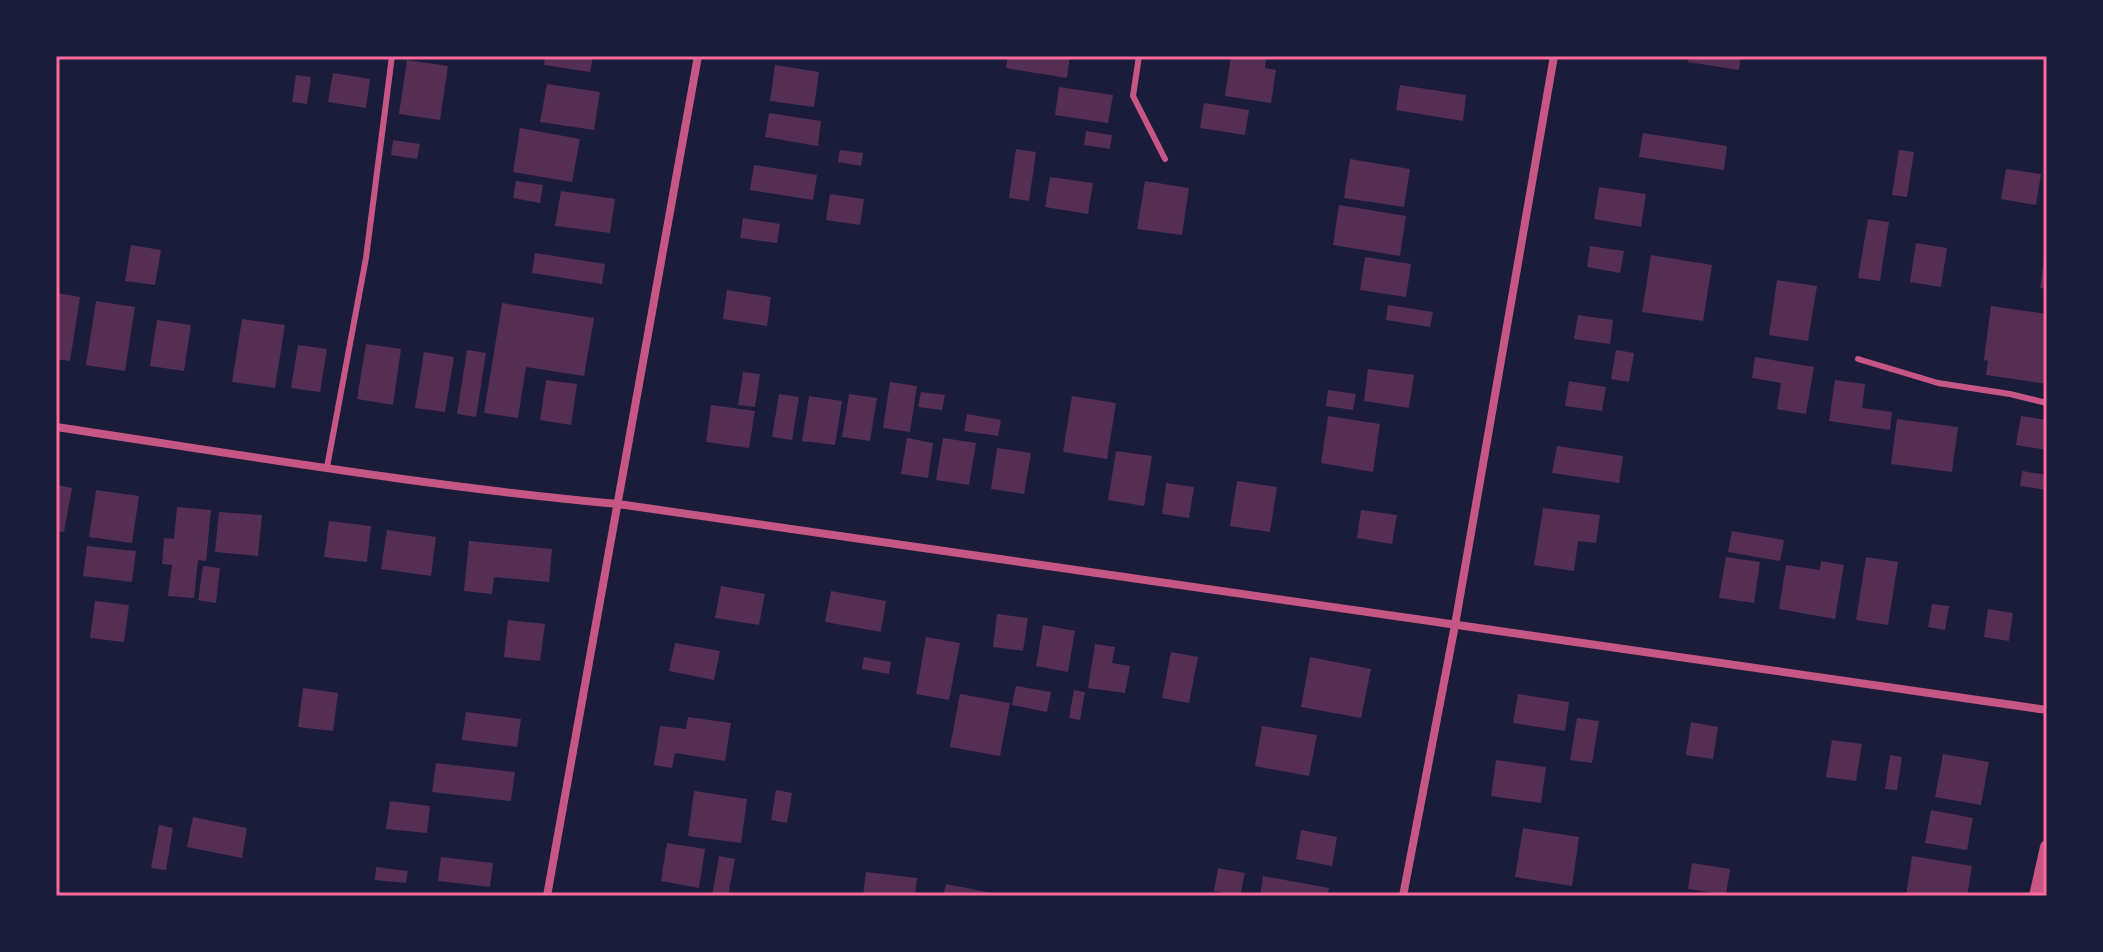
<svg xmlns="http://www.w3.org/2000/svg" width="2103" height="952" font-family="Arial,sans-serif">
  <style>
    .building { fill: #542f53 }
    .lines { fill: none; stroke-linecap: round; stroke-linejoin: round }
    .service { stroke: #c65784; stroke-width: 6 }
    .minor { stroke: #c65784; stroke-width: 8 }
    .tertiary { stroke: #c65784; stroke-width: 14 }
    .neatline { fill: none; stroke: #ff6b9d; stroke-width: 3 }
  </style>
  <rect width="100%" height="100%" fill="#1b1b3a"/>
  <!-- building -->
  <path class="building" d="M545,56h48l-3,16 -46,-7z
    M1008,56h62l-3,22 -61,-10z
    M1231,56h35l-1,12 11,2 -5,33 -46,-7z
    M1689,56h52l-2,14 -51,-8z
    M407,60l41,6 -8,54 -41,-6z
    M775,65l44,7 -5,35 -44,-6z
    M333,73l37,6 -4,29 -38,-6z
    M296,75l15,2 -4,27 -15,-2z
    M547,84l53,8 -6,38 -54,-8z
    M1400,85l66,10 -3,26 -67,-11z
    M1059,87l54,8 -5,28 -53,-8z
    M1204,103l45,7 -4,25 -45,-7z
    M769,113l52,8 -3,25 -53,-9z
    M520,128l60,11 -8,43 -59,-10z
    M1086,131l26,4 -2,14 -26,-4z
    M1643,133l84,13 -3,24 -85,-13z
    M393,140l27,4 -3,15 -26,-4z
    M1016,149l20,3 -7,49 -20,-3z
    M840,150l23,3 -2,13 -23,-4z
    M1899,150l15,2 -7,45 -15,-2z
    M1350,159l60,10 -6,38 -60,-9z
    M754,165l63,10 -4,25 -63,-10z
    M2006,169l35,5 -5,31 -35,-6z
    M1050,177l43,6 -5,31 -43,-7z
    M516,181l27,4 -3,18 -27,-5z
    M1145,181l44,7 -7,47 -45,-6z
    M1599,187l47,7 -5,33 -47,-8z
    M561,191l54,8 -5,34 -55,-7z
    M830,194l34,5 -4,26 -34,-5z
    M1339,205l67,11 -6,40 -67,-11z
    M743,218l37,6 -3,19 -37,-5z
    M1868,219l21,3 -9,59 -22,-3z
    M1916,243l31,5 -6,39 -31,-5z
    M131,245l30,5 -6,35 -30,-4z
    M1590,246l34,5 -4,22 -33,-6z
    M2045,251l2,1v37l-7,-1z
    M535,253l70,11 -3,20 -70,-11z
    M1651,255l61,10 -9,56 -61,-9z
    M1365,257l46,7 -5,33 -46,-7z
    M1777,280l40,6 -9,55 -39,-6z
    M727,290l44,7 -4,29 -44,-7z
    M56,293l24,4 -10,64 -14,-2z
    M96,301l39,6 -10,64 -39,-6z
    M502,303l92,15 -10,58 -58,-9 -8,51 -34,-5z
    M1388,305l45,7 -3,15 -44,-7z
    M1991,306l56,8v70l-61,-9 2,-14 -4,-1z
    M1578,315l35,5 -3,24 -36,-5z
    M242,319l43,6 -10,63 -43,-6z
    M157,320l34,5 -7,46 -34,-5z
    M366,344l35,5 -8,56 -36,-6z
    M298,345l29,4 -7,43 -29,-4z
    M467,350l19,3 -10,64 -19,-3z
    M1616,350l18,3 -5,29 -18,-3z
    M424,352l30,5 -9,55 -30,-4z
    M1755,357l59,10 -8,47 -29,-5 4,-26 -29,-5z
    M1368,369l46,6 -5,33 -45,-7z
    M743,372l17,2 -5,33 -17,-2z
    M546,380l31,4 -6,41 -31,-5z
    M1835,380l30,4 -3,24 30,4 -2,18 -61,-9z
    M1569,381l37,6 -4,24 -37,-5z
    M890,382l27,4 -7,46 -27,-4z
    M1328,390l28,4 -3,16 -27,-4z
    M921,392l24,3 -3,15 -24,-3z
    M779,394l20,3 -7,43 -20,-3z
    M849,394l28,4 -7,43 -28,-4z
    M809,396l33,5 -7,44 -33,-4z
    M1072,396l44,7 -9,56 -44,-7z
    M711,405l44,6 -6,37 -43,-6z
    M967,414l34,6 -3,16 -34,-5z
    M1328,416l52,8 -7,48 -52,-9z
    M2021,416l26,4v30l-31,-5z
    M1897,419l61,8 -6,45 -61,-8z
    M907,438l26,5 -5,35 -27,-4z
    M943,438l33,5 -7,42 -33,-5z
    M1557,446l66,10 -4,27 -67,-10z
    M997,448l34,5 -7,41 -33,-5z
    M1116,451l36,5 -8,50 -36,-6z
    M2022,471l25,4v15l-27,-4z
    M1237,481l40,6 -7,45 -40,-6z
    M1166,483l28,4 -5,31 -27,-4z
    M56,485l16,3 -8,44 -8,-1z
    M96,490l43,6 -7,47 -43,-6z
    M177,507l34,3 -5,51 -8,-1 -4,38 -26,-2 4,-31 -10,-1 2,-26 10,1z
    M1543,508l57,7 -4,28 -18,-2 -4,30 -40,-6z
    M1361,510l36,5 -5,29 -35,-6z
    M219,512l43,3 -4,41 -43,-4z
    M329,521l42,5 -4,36 -43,-5z
    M387,530l49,7 -5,39 -50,-7z
    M1732,531l52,9 -4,21 -52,-9z
    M469,541l83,8 -3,33 -55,-5 -2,17 -28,-3z
    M87,546l49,5 -4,31 -49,-6z
    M1726,557l34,5 -6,41 -35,-5z
    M1866,557l32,5 -10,63 -32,-5z
    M1821,561l23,4 -9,54 -56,-10 7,-44 34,5z
    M203,566l17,2 -4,35 -18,-3z
    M721,586l44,8 -6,31 -44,-7z
    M831,591l55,10 -5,31 -56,-10z
    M95,601l34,4 -5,37 -34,-4z
    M1932,604l17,2 -4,24 -17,-3z
    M1988,609l25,4 -4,28 -25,-4z
    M997,614l31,4 -5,33 -30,-4z
    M508,620l37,4 -5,37 -36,-4z
    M1043,625l32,6 -7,41 -32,-6z
    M926,637l34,6 -11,57 -33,-6z
    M675,643l45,8 -6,29 -45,-9z
    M1095,644l20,3 -3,16 18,3 -5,27 -37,-5z
    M1171,652l27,5 -9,46 -27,-5z
    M864,657l27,5 -2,12 -27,-5z
    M1310,657l61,12 -10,49 -60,-11z
    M1016,686l35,6 -4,20 -35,-7z
    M303,688l35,5 -5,38 -35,-4z
    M1074,690l11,2 -5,28 -11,-2z
    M960,694l50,9 -10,53 -50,-9z
    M1518,694l51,8 -4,29 -52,-8z
    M466,712l55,7 -4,28 -55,-7z
    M688,717l43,6 -6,38 -50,-8 -3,15 -18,-3 6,-39 26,3z
    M1577,718l22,3 -7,42 -22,-3z
    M1691,722l27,5 -5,32 -27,-4z
    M1262,726l55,9 -8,41 -54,-10z
    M1832,740l30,4 -6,37 -30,-4z
    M1943,754l46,8 -8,43 -46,-8z
    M1890,755l12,2 -5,33 -12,-1z
    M1496,760l50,7 -5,36 -50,-7z
    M436,763l79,9 -4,29 -79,-9z
    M776,790l16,3 -5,30 -16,-3z
    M694,791l53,8 -6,44 -53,-7z
    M390,801l40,5 -3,27 -41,-4z
    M1931,810l42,8 -6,32 -42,-7z
    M193,817l54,11 -5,30 -55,-11z
    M159,825l14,3 -7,42 -15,-2z
    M1523,828l56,9 -7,49 -57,-9z
    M1301,830l36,7 -5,29 -36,-7z
    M667,843l38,6 -6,39 -38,-7z
    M719,856l16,3 -7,37h-16z
    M1912,856l60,10 -5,30 -61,-1z
    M441,857l52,6 -3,24 -52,-6z
    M1692,863l38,6 -4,26 -38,-6z
    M376,867l32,4 -2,12 -31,-3z
    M1218,868l27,5 -5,23 -26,-5z
    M866,872l51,6 -2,18h-52z
    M1263,876l66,12 -2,8h-67z
    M946,884l56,11v1h-59z"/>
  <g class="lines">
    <!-- service -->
    <path class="service" d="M1139,56l-6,40 32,63
      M1858,359l80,24 72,11 37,9
      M327,467l39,-209 26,-202"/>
    <!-- minor -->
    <path class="minor" d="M56,427c187,28 374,60 562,77l1429,206
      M547,896l151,-840
      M1403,896l52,-271 99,-569"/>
    <!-- tertiary -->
    <path class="tertiary" d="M2036,896l11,-49"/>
  </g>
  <!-- border -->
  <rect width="2103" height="952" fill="none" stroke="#1b1b3a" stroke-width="116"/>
  <rect x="58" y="58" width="1987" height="836" class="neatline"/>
</svg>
